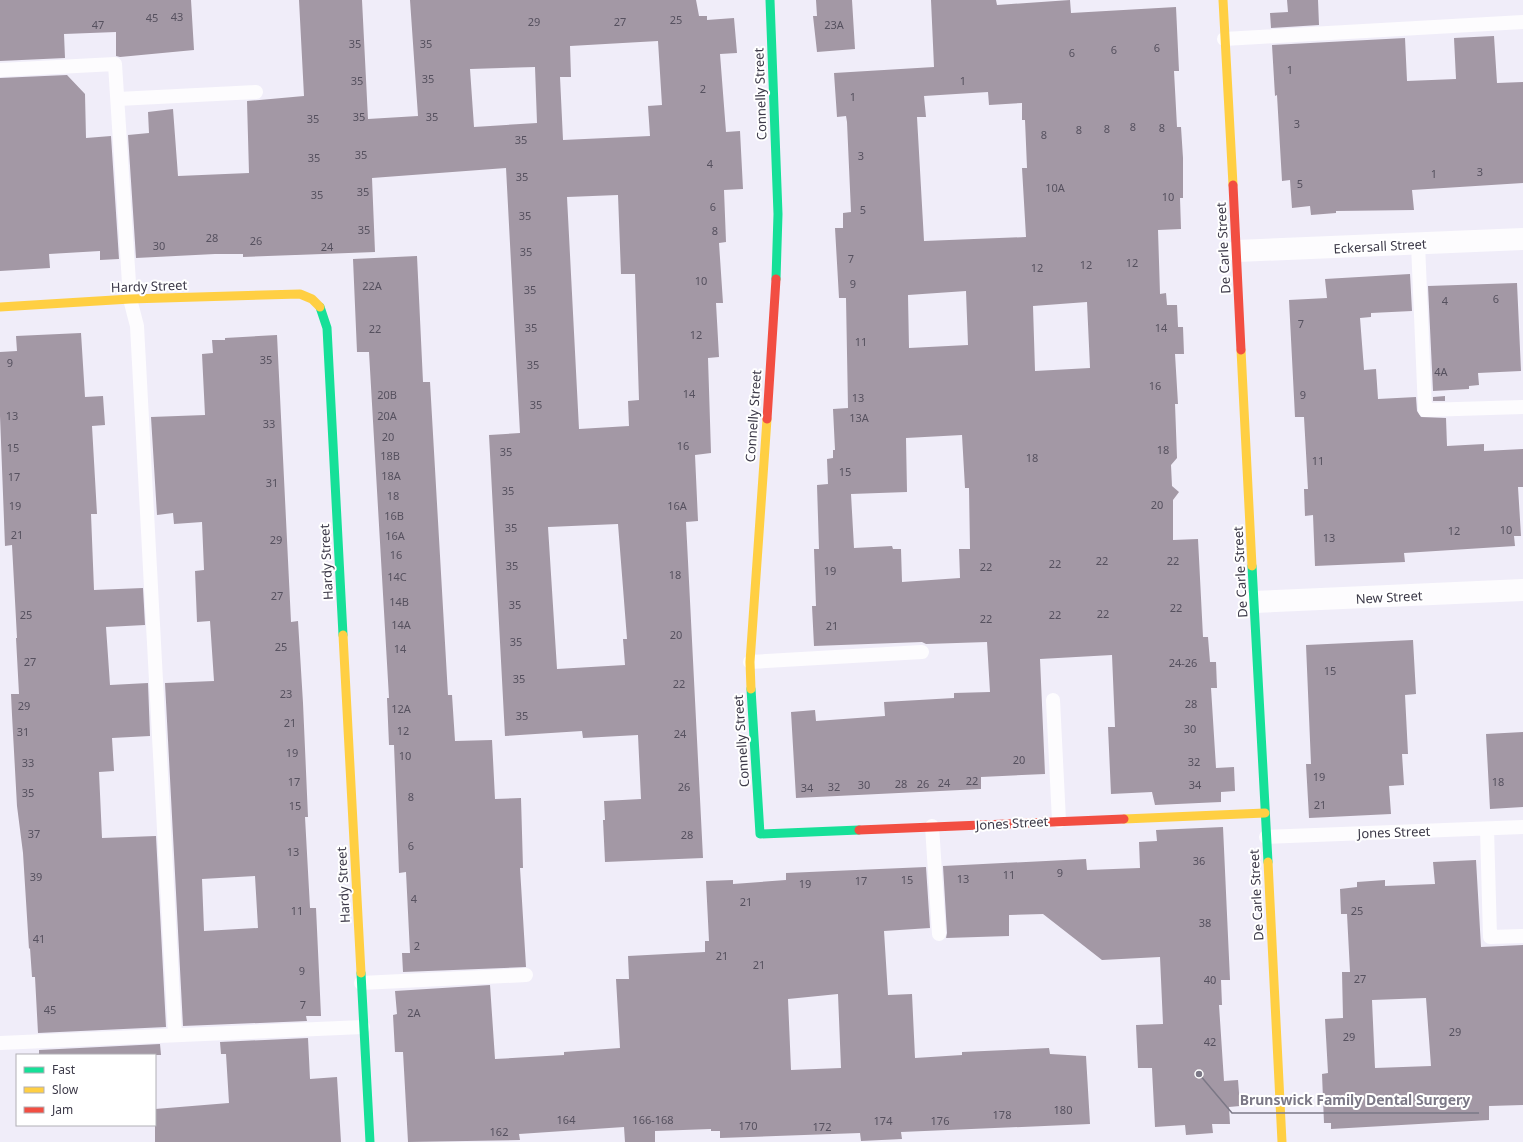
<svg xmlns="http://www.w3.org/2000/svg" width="1523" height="1142" font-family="'Noto Sans',sans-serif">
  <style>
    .building { fill: #a398a5; fill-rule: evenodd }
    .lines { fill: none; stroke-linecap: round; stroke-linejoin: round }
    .lane { stroke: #fdfcfe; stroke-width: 14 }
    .street { stroke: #fdfcfe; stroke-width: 22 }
    .fast { stroke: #16e098; stroke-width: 9 }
    .slow { stroke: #ffcf43; stroke-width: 9 }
    .jam { stroke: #f24e42; stroke-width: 9 }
    .labels { text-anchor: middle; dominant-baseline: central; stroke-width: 4; stroke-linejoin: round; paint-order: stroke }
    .number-label { font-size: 11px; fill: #56515f }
    .street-label { font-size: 13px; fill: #3c3948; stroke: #fff }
    .leader { fill: none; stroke: #7b7886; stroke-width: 1.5 }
    .callout-dot { fill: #7b7886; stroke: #fff; stroke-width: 1.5 }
    .callout-label { font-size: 14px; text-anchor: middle; font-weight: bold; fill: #7b7886; stroke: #fff; stroke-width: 4; stroke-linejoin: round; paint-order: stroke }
  </style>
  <rect width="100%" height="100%" fill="#f0edf9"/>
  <!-- building -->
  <path class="building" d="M0,0h191l3,50 -74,7 -4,-1v-24l-52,2 1,24 -65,3z
    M299,0h63l6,119 50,-3 -8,-116h286l3,16h8v4l27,-2 3,35 -17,1 6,78 14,-1 3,58 -19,1 2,52 -7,1 4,60h-7l3,54 -11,1 3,95 -16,2 3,66 -12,1 17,336 -98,4 -2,-42h2l-1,-19 37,-2 -3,-64 -55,3 -1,-7 -77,5 -16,-301 31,-2 -14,-265 -134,10 3,74 -132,5v-3h-28l-79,4 -8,-123 21,-2 -1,-21 25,-3 5,67 71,-3 -2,-72 57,-5zM658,41l4,64 -14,1 2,30 -87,4 -3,-63h11l-1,-31zM535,67l2,56 -63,4 -4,-58zM618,195l3,79h14l4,126 -11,1 1,25 -50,3 -12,-232zM618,524l9,115h-4l2,26 -68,4 -9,-142z
    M816,0h36l3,49 -38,3 -4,-36h4z
    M931,0h65l1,5 73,-5 1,13 105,-6 3,64h-5l3,56h4l2,31v40h-3l1,31 -23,1 2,64 6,-1 1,12h10l1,22h5l1,27h-9l3,50h-3l2,54 -6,7 1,21 7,6 -6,8v40l25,-1 5,98h5l2,25h6l1,26h-6l5,80 18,-1 1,24 -14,1v10l-66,3 -3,-13 -41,2 -3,-67h7l-3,-72 -72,4 5,115 -64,3v12l-185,9 -5,-86 24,-2 1,11 69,-5 -1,-14 70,-4v-5l36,-1 -3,-50 -61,2 -4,-2 -108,4 -2,-40h4l-2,-57h5l-2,-64 11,-1 -1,-25 6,-1v-8h2l-2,-41 15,-1 -2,-110h-7l-4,-70h8v-15l8,-1 -4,-90 -1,-6 -9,1 -3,-44 100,-6zM988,92l1,13 33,-2v17h3l2,48h-5l4,69 -102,4 -7,-124h9l-2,-21zM966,291l2,54 -59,3 -1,-53zM1087,302l3,66 -55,3 -2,-65zM962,435l3,53h4l1,61h-11l1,29 -58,4 -1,-33h-8l-1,-3 -38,2 -3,-54 56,-2 -1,-54z
    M1287,0h31l1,25 -48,3 -1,-15 18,-1z
    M1494,36l3,47 26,-1v101l-111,7 2,20 -78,1v2l-25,2 -1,-9 -18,2 -2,-28 -8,1 -5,-86 -2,1 -3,-51 133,-7 2,43 49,-2 -2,-41z
    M67,75l18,19 1,44 25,-2 8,123 -19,1v-9l-51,3 1,14 -50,3v-193z
    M417,256l6,126h7l18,313h4l3,46 37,-1 3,59 26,-1 2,70h-3l6,99 -123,5 -1,-19h8l-4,-81 -7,1 -5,-128h-5l-2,-47h2l-20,-346h-12l-4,-93z
    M1410,274l2,37 -41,2v4l-11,1 4,52 12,-1 2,30 38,-2 1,14 4,6 25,1 1,28 37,-2v7l39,-2v38h-5l3,49h-7l1,10 -111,7 1,9 -90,4 -2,-51 -8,1 -1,-27h4l-4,-72h-9l-6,-117 38,-2 -2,-19z
    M1517,283l4,88 -43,2 1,12 -10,1v3l-36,2 -5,-105z
    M81,333l4,64 18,-1 2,29 -13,1 5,88h-6l3,76 49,-2 2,37 -39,2 4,58 38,-2 2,53 -38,2 2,33 -15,1 3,66 54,-2 10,191 -128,6 -3,-56h-3l-2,-29 -1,1 -6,-96 -6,-47 -5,-91 -1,-21h8l-3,-56h1l-5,-93 -7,1 -5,-130v-64l17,-1 -1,-15z
    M277,335l14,287 7,-1 5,82 5,114h-3l5,91h6l5,108h-15l1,5 -124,5 -18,-343 49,-2 -4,-60 -13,1 -2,-51 9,-1 -2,-48 -28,2 -1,-11 -16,2 -6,-98 54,-2 -3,-61 11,-1 -1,-13h13v-2zM255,876l3,52 -54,3 -2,-52z
    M1445,396v5h-12v-4z
    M1413,640l3,54 -11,1 3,59h-6l2,31 -15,1 2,28 -82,4 -3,-54h5l-5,-119z
    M1523,732v75l-33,2 -4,-75z
    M1223,827l7,153h-9l1,25h-3l5,76 14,-1 2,26 -11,1 1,17h-18l1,9 -27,2 -1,-10 -30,2 -3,-59h-14l-2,-43 27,-1 -3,-67 -58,3 -59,-46 -34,1v21l-63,2 1,-5 -4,-67 143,-7 1,11 53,-2 -1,-26 18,-1 -1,-11z
    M1476,860l5,87 42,-2v160l-34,1v14l-158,9v-6h-7l-2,-49 6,-1 -3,-54 18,-1 -1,-46h8l-3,-58h-6l-1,-25 17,-2v-5l28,-2v6l50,-2 -2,-22zM1426,998l5,68 -56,2 -3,-68z
    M926,867l4,61 -46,3 4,64 24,-1 3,64 47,-3v-3l87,-4 1,6 36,2 4,68 -189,8 1,7 -41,2 -1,-8 -140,5v-7h-9v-2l-56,2v11h-30l-1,-15 -105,7 1,6 -112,2 -5,-90h-8l-2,-37 4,-1 -2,-23 95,-6 5,74 69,-4v-3l56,-4 -4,-69h13l-1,-23 77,-4v-11h4l-3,-60 27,-1v4l53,-4v-7zM838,994l3,74 -50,2 -3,-71z
    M308,1038l2,41 27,-2 4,65h-186v-33l74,-6 -3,-49h-5l-1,-12z
    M160,1044l1,11h-122v-5z"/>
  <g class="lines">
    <!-- lane -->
    <path class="lane" d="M1224,39l299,-17
      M0,70l115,-6 15,235 7,27 38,709
      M118,99l138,-7
      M1418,244l7,166 98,-3
      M750,662l172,-10
      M1053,700l6,121
      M932,826l7,108
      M1487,829l3,108 33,-1
      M1266,837l257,-10
      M361,983l165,-8
      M0,1043l363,-16"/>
    <!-- street -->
    <path class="street" d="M1237,251l286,-12
      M1254,602l269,-12"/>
    <!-- fast -->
    <path class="fast" d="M770,0l8,214 -2,65
      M320,307l7,21 16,307
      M1252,566l16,296
      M751,689l9,145 99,-4
      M361,973l9,169"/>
    <!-- slow -->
    <path class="slow" d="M1223,0l10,185
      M0,307l130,-8 170,-5 12,5 8,8
      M1241,350l11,216
      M343,635l18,338
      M751,689l-1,-27 17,-243
      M1124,819l141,-6
      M1268,862l14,280"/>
    <!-- jam -->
    <path class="jam" d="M1233,185l8,165
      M767,419l9,-140
      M859,830l265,-11"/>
  </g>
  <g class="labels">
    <!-- number labels -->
    <g class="number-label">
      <text x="177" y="16">43</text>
      <text x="152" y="17">45</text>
      <text x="676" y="19">25</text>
      <text x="534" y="21">29</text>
      <text x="620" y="21">27</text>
      <text x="98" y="24">47</text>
      <text x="834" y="24">23A</text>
      <text x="355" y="43">35</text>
      <text x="426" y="43">35</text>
      <text x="1157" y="47">6</text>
      <text x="1114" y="49">6</text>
      <text x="1072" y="52">6</text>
      <text x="1290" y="69">1</text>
      <text x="428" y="78">35</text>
      <text x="357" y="80">35</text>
      <text x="963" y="80">1</text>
      <text x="703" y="88">2</text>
      <text x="853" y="96">1</text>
      <text x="359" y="116">35</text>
      <text x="432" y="116">35</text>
      <text x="313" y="118">35</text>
      <text x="1297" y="123">3</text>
      <text x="1133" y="126">8</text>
      <text x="1162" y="127">8</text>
      <text x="1107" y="128">8</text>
      <text x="1079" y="129">8</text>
      <text x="1044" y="134">8</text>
      <text x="521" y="139">35</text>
      <text x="361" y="154">35</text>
      <text x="861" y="155">3</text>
      <text x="314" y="157">35</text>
      <text x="710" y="163">4</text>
      <text x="1480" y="171">3</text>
      <text x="1434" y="173">1</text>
      <text x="522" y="176">35</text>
      <text x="1300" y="183">5</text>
      <text x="1055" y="187">10A</text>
      <text x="363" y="191">35</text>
      <text x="317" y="194">35</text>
      <text x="1168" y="196">10</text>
      <text x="713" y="206">6</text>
      <text x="863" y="209">5</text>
      <text x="525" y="215">35</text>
      <text x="364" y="229">35</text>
      <text x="715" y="230">8</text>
      <text x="212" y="237">28</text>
      <text x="256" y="240">26</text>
      <text x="159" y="245">30</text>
      <text x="327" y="246">24</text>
      <text x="526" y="251">35</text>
      <text x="851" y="258">7</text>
      <text x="1132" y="262">12</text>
      <text x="1086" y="264">12</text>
      <text x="1037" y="267">12</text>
      <text x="701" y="280">10</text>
      <text x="853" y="283">9</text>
      <text x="372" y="285">22A</text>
      <text x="530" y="289">35</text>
      <text x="1496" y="298">6</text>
      <text x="1445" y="300">4</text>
      <text x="1301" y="323">7</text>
      <text x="531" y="327">35</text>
      <text x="1161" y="327">14</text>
      <text x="375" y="328">22</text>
      <text x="696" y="334">12</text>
      <text x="861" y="341">11</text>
      <text x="266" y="359">35</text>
      <text x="10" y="362">9</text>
      <text x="533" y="364">35</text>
      <text x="1441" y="371">4A</text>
      <text x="1155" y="385">16</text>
      <text x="689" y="393">14</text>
      <text x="387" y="394">20B</text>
      <text x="1303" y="394">9</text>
      <text x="858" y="397">13</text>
      <text x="536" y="404">35</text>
      <text x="12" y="415">13</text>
      <text x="387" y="415">20A</text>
      <text x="859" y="417">13A</text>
      <text x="269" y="423">33</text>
      <text x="388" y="436">20</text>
      <text x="683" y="445">16</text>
      <text x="13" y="447">15</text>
      <text x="1163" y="449">18</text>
      <text x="506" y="451">35</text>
      <text x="390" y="455">18B</text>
      <text x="1032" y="457">18</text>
      <text x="1318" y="460">11</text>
      <text x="845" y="471">15</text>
      <text x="391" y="475">18A</text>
      <text x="14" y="476">17</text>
      <text x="272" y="482">31</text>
      <text x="508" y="490">35</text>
      <text x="393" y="495">18</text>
      <text x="1157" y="504">20</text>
      <text x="15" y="505">19</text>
      <text x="677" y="505">16A</text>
      <text x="394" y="515">16B</text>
      <text x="511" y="527">35</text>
      <text x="1506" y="529">10</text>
      <text x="1454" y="530">12</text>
      <text x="17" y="534">21</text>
      <text x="395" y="535">16A</text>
      <text x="1329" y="537">13</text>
      <text x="276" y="539">29</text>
      <text x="396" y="554">16</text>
      <text x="1102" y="560">22</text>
      <text x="1173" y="560">22</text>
      <text x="1055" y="563">22</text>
      <text x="512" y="565">35</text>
      <text x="986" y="566">22</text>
      <text x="830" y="570">19</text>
      <text x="675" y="574">18</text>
      <text x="397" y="576">14C</text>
      <text x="277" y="595">27</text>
      <text x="399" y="601">14B</text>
      <text x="515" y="604">35</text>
      <text x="1176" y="607">22</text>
      <text x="1103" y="613">22</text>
      <text x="26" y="614">25</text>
      <text x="1055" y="614">22</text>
      <text x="986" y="618">22</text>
      <text x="401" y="624">14A</text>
      <text x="832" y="625">21</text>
      <text x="676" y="634">20</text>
      <text x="516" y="641">35</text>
      <text x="281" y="646">25</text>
      <text x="400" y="648">14</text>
      <text x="30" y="661">27</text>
      <text x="1183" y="662">24-26</text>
      <text x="1330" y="670">15</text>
      <text x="519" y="678">35</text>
      <text x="679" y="683">22</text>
      <text x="286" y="693">23</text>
      <text x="1191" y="703">28</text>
      <text x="24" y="705">29</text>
      <text x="401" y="708">12A</text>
      <text x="522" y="715">35</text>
      <text x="290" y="722">21</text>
      <text x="1190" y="728">30</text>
      <text x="403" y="730">12</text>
      <text x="23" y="731">31</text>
      <text x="680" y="733">24</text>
      <text x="292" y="752">19</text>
      <text x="405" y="755">10</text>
      <text x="1019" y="759">20</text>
      <text x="1194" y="761">32</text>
      <text x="28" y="762">33</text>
      <text x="1319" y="776">19</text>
      <text x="972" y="780">22</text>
      <text x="294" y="781">17</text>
      <text x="1498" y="781">18</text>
      <text x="944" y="782">24</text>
      <text x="901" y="783">28</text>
      <text x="923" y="783">26</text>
      <text x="864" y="784">30</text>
      <text x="1195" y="784">34</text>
      <text x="684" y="786">26</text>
      <text x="834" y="786">32</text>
      <text x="807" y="787">34</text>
      <text x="28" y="792">35</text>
      <text x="411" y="796">8</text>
      <text x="1320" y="804">21</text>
      <text x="295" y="805">15</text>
      <text x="34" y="833">37</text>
      <text x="687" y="834">28</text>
      <text x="411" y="845">6</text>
      <text x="293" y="851">13</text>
      <text x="1199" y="860">36</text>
      <text x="1060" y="872">9</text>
      <text x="1009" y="874">11</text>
      <text x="36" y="876">39</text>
      <text x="963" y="878">13</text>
      <text x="907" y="879">15</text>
      <text x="861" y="880">17</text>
      <text x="805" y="883">19</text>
      <text x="414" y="898">4</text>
      <text x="746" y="901">21</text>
      <text x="297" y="910">11</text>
      <text x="1357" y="910">25</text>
      <text x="1205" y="922">38</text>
      <text x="39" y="938">41</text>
      <text x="417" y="945">2</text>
      <text x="722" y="955">21</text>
      <text x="759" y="964">21</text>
      <text x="302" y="970">9</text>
      <text x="1360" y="978">27</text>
      <text x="1210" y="979">40</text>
      <text x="303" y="1004">7</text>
      <text x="50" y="1009">45</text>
      <text x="414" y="1012">2A</text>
      <text x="1455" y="1031">29</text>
      <text x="1349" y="1036">29</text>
      <text x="1210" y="1041">42</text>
      <text x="1063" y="1109">180</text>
      <text x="1002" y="1114">178</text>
      <text x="566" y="1119">164</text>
      <text x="653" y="1119">166-168</text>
      <text x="883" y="1120">174</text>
      <text x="940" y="1120">176</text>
      <text x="748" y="1125">170</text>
      <text x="822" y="1126">172</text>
      <text x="499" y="1131">162</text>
    </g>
    <!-- street labels -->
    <g class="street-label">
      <text transform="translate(760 94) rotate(-92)">Connelly Street</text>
      <text transform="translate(1380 246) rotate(-3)">Eckersall Street</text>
      <text transform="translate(1223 248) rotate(-93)">De Carle Street</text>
      <text transform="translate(149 286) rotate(-2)">Hardy Street</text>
      <text transform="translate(753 416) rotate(-86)">Connelly Street</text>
      <text transform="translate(326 562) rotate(-93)">Hardy Street</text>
      <text transform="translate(1240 572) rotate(-93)">De Carle Street</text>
      <text transform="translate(1389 597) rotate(-3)">New Street</text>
      <text transform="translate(741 741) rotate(-94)">Connelly Street</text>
      <text transform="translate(1012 823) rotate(-3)">Jones Street</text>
      <text transform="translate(1394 832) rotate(-2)">Jones Street</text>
      <text transform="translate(343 885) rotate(-93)">Hardy Street</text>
      <text transform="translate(1256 895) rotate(-93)">De Carle Street</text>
    </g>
  </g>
  <!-- callouts -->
  <path class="leader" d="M1199 1074L1232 1113H1479"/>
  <circle class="callout-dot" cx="1199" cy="1074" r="4"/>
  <g class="callout-label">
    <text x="1355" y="1105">Brunswick Family Dental Surgery</text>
  </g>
  <!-- legend -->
  <rect x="16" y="1054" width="140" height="72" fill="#ffffff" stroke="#b1b0b6"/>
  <rect x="24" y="1067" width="20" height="6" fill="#16e098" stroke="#b1b0b6"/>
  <text x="52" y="1074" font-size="12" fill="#3c3948">Fast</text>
  <rect x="24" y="1087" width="20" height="6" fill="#ffcf43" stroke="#b1b0b6"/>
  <text x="52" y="1094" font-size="12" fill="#3c3948">Slow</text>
  <rect x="24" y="1107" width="20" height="6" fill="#f24e42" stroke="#b1b0b6"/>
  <text x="52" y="1114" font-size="12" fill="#3c3948">Jam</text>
</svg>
